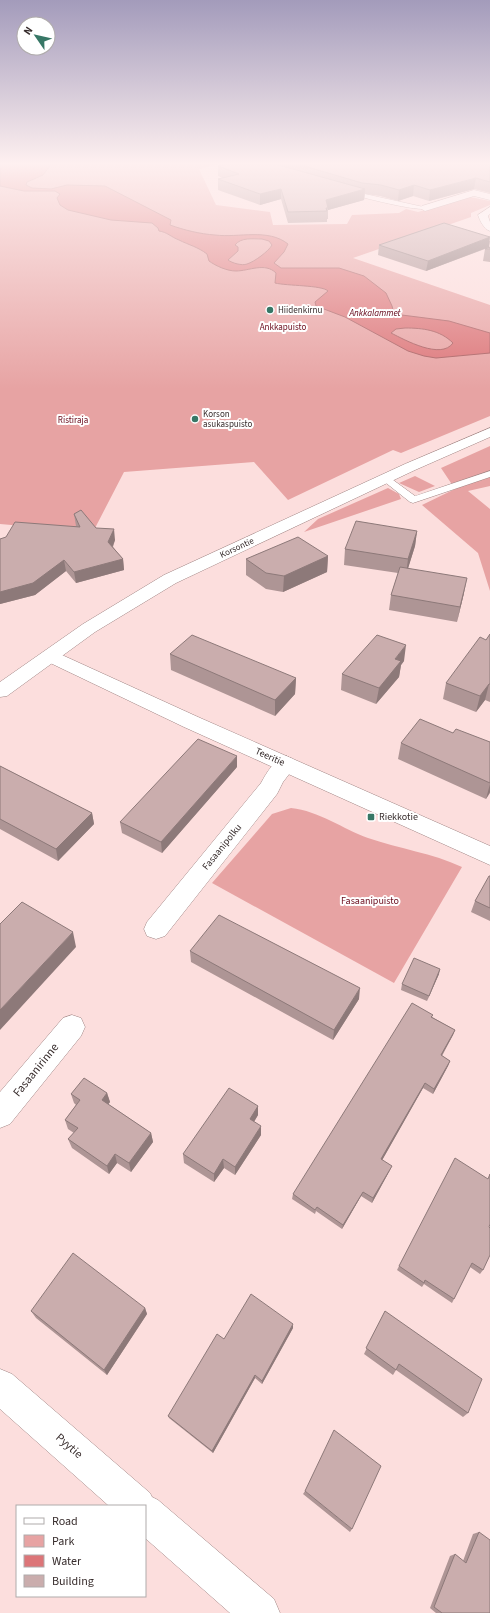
<svg xmlns="http://www.w3.org/2000/svg" width="490" height="1613" font-family="'Source Sans 3',sans-serif">
  <style>
    .green { fill: #e7a3a3 }
    .water { fill: #dc7578; stroke: #aa5f61; fill-rule: evenodd }
    .lines { fill: none; stroke-linecap: round; stroke-linejoin: round }
    .service-casing { stroke: #a08584; stroke-width: 1 }
    .minor-casing { stroke: #a08584; stroke-width: 1 }
    .tertiary-casing { stroke: #a08584; stroke-width: 1 }
    .secondary-casing { stroke: #a08584; stroke-width: 1 }
    .service { fill: #fff; fill-rule: evenodd }
    .minor { fill: #fff; fill-rule: evenodd }
    .tertiary { fill: #fff; fill-rule: evenodd }
    .secondary { fill: #fff; fill-rule: evenodd }
    .wall { fill: #ae9595 }
    .shaded-wall { fill: #8d7979 }
    .building { fill: #caadad; stroke: #8d7979 }
    .poi-dot { fill: #377766; stroke: #fff; stroke-width: 1.5 }
    .labels { text-anchor: middle; dominant-baseline: central; stroke-width: 4; stroke-linejoin: round; paint-order: stroke }
    .far-poi-label { font-size: 9px; fill: #372c2c; stroke: #fff; text-anchor: start }
    .far-water-label { font-size: 9px; font-style: italic; fill: #610014; stroke: #fff }
    .far-park-label { font-size: 9px; fill: #6a0b1b; stroke: #fff }
    .far-street-label { font-size: 9px; fill: #372c2c; stroke: #fff }
    .street-label { font-size: 10px; fill: #372c2c; stroke: #fff }
    .poi-label { font-size: 10px; fill: #372c2c; stroke: #fff; text-anchor: start }
    .park-label { font-size: 10px; fill: #6a0b1b; stroke: #fff }
    .near-street-label { font-size: 12px; fill: #372c2c; stroke: #fff }
  </style>
  <rect width="100%" height="100%" fill="#fcdedd"/>
  <!-- green -->
  <path class="green" d="M0,163h222l-23,6 17,36 54,7 3,13 74,-1 5,-9 47,-2 7,-4 12,3 52,-15 20,4v4l-19,8v4l-118,41 137,47v111l-89,37 -8,-3 -105,50 -34,-38 -130,10 -31,60 -93,-8z
    M490,446v40l-22,5 22,18v82l-12,-38 -56,-48 33,-16 -14,-21z
    M415,476l20,10 -16,6 -20,-9z
    M388,488l11,6 2,5 -97,33 14,-13z
    M291,808c28,3 52,21 77,30 32,11 64,15 94,29l-68,116 -182,-100 60,-69z"/>
  <!-- water -->
  <path class="water" d="M0,163h52l-9,12 -16,7 -1,3 6,3 19,1 16,-4 38,1 66,34 -1,5c14,5 30,9 45,10 24,3 53,-7 73,9l-4,8 -10,11 7,5h58l25,8 22,17 6,13 2,8 55,7 41,12v20l-54,5 -12,-2 -16,-5 -63,-34 -29,-11 -1,-4 13,-11c-6,-6 -41,-5 -53,-8l1,-10c-11,-11 -27,-2 -40,-2 -9,0 -20,-5 -27,-10l-2,-7c-9,-7 -18,-9 -28,-14 -8,-3 -12,-8 -20,-9l-1,-3 -6,-5 -41,-3 -43,-10 -8,-5 -3,-7 3,-4 -5,-3h-31l-24,-5zM262,239l7,2 3,4c-3,6 -18,17 -25,19 -5,2 -15,-1 -19,-4l10,-9v-4l-3,-2c6,-8 18,-6 27,-6zM405,328c18,0 35,2 48,15 -12,17 -48,-3 -62,-10l5,-4z"/>
  <g class="lines">
    <!-- service casing -->
    <g class="service-casing">
      <path id="service" d="M347,190l81,18c-8,5 -70,-12 -83,-15v-2z
        M490,471v6l-77,26 -3,-1 -29,-23 2,-2h6l26,19z"/>
    </g>
    <!-- minor casing -->
    <g class="minor-casing">
      <path id="minor" d="M474,190l16,4v6l-16,-4 -49,15 -5,-3 2,-2z
        M286,756l7,3 4,5 -14,18 -6,12 -112,142 -9,3 -9,-3 -3,-7 3,-7 114,-139c6,-11 13,-23 25,-27z
        M72,1015l9,3 4,9 -4,9 -71,88 -10,4v-36l63,-74z
        M0,1369l12,5 138,119 2,4 6,3 116,99 6,14h-50l-85,-75v-32h-36l-109,-97z"/>
    </g>
    <!-- tertiary casing -->
    <g class="tertiary-casing">
      <path id="tertiary" d="M51,650l147,67 292,129v19l-306,-138 -140,-67 -2,-4 2,-4z"/>
    </g>
    <!-- secondary casing -->
    <g class="secondary-casing">
      <path id="secondary" d="M490,207v7l-2,2 2,6v9c-6,-2 -10,-10 -12,-16z
        M490,428v9l-75,33 -239,113 -81,49 -88,64 -7,1v-15l83,-58 81,-49 241,-111z"/>
    </g>
    <!-- service -->
    <use href="#service" class="service"/>
    <!-- minor -->
    <use href="#minor" class="minor"/>
    <!-- tertiary -->
    <use href="#tertiary" class="tertiary"/>
    <!-- secondary -->
    <use href="#secondary" class="secondary"/>
  </g>
  <!-- wall -->
  <path class="wall" d="M231,163h259v30l-16,-4 -45,12 -16,-5 -15,5 -18,-5 -15,-2 -1,6 -36,10v9h-1v3l-39,1 -7,-24 -21,6 -42,-15v-11l5,-1 -5,-2v-10z
    M490,241l-1,6h1v15l-7,-1 2,-12 -59,22 -48,-16 1,-10z
    M74,514l41,26 -2,7 10,12 1,11 -48,13 -10,-12 -31,24 -35,9v-65l76,-13z
    M417,531l-2,15 -7,22 56,25 -7,29 -68,-12 2,-15 7,-22 -54,-8 1,-16z
    M328,556l-1,16 -44,20 -17,-3 -20,-14v-16z
    M490,634v68l-5,-2 -9,12 -33,-13 3,-16 40,-43z
    M170,654l126,24 -1,16 -20,22 -104,-46z
    M404,661l-3,4 -2,12 -23,27 -35,-14 1,-16z
    M453,733l37,9v51l-4,6 -88,-40 3,-16z
    M0,766l92,47 2,11 -36,37 -58,-32z
    M237,767l-75,86 -40,-20 -2,-11z
    M490,876v45l-19,-9 4,-11z
    M190,951l169,48 -26,41 -142,-78z
    M439,974l-12,27 -26,-11 1,-6z
    M433,1015l-1,2 23,13 -2,5 -11,21 8,5 -2,5 -15,28 -10,-6 -41,72 8,10 -18,33 -11,-7 -19,33 -26,-18 -1,3 -23,-15 1,-5z
    M107,1093l3,9 -2,2 43,29 2,9 -22,30 -14,-9 -8,11 -37,-26 -4,-9 6,-6 -6,-4 -3,-9 11,-15 -2,-2 -3,-9z
    M258,1106v9l-4,7 7,13 -26,40 -11,-7 -10,14 -30,-19 -1,-9z
    M489,1227l-6,43 -3,4 -10,-7 -18,36 -28,-19 -2,3 -25,-17 2,-4z
    M145,1308l2,6 -40,61 -71,-57 -5,-7z
    M385,1311l83,102 -5,4 -67,-47 -3,5 -29,-21z
    M293,1328l-31,56 -7,-6 -42,75 -44,-35 -1,-2 56,-77z
    M305,1491l47,38 -2,3 -47,-38z
    M479,1532l11,81h-54l-6,-5 20,-52 5,-2 8,7 10,-27z"/>
  <!-- shaded-wall -->
  <path class="shaded-wall" d="M476,178l-2,11 -45,12 1,-11z
    M414,185l-1,11 -15,5 1,-11z
    M281,189v10l-21,6v-11z
    M365,189l-1,11 -36,10v-2l-2,-8z
    M490,237l-1,10 -63,24 2,-10z
    M114,529l1,11 -5,13 -2,-11z
    M417,531l-2,15 -9,29 2,-16z
    M328,556l-1,16 -44,20 1,-16z
    M123,559l1,11 -48,13 -2,-11z
    M64,560l2,11 -31,24 -35,9v-12z
    M467,578l-3,15 -7,29 3,-15z
    M406,645l-2,16 -3,4 -2,12 -23,27 3,-16 16,-29z
    M296,678l-1,16 -20,22v-16z
    M489,684l-4,16 -9,12 4,-16z
    M237,756v11l-75,86 -1,-11z
    M490,784v8l-4,7z
    M92,813l2,11 -36,37 -2,-12z
    M73,932l3,15 -76,83v-20z
    M440,969l-1,5 -12,27 2,-5z
    M360,988l-1,11 -26,41 1,-10z
    M455,1030l-2,5 -14,25 2,-5z
    M450,1061l-2,5 -15,28 1,-5z
    M425,1083l-2,5 -43,76 1,-5z
    M107,1093l3,9 -6,8 -2,-10z
    M258,1106v9l-8,13v-9z
    M261,1126v9l-26,40v-8z
    M151,1133l2,9 -22,30 -2,-9z
    M115,1154l2,9 -8,11 -2,-8z
    M223,1159l1,9 -10,14v-8z
    M392,1166l-2,4 -18,33 1,-5z
    M363,1192l-2,4 -19,33 1,-4z
    M145,1308l2,6 -40,61 -3,-5z
    M293,1324v4l-31,56v-3z
    M255,1375v3l-42,75 -1,-2z"/>
  <!-- building -->
  <path class="building" d="M231,163h40l94,26 -39,11 2,8h-2l1,3 -39,1 -7,-23 -21,5 -42,-15 21,-5 -21,-8z
    M294,163h196v19l-14,-4 -46,12 -16,-5 -15,5 -18,-5 -19,-2z
    M444,223l46,14 -62,24 -49,-16z
    M490,247v2h-5z
    M81,510l15,18 18,1 -6,13 15,17 -49,13 -10,-12 -31,23 -33,9v-53l6,-2 9,-15 65,5 -6,-13z
    M356,521l61,10 -9,28 -63,-10z
    M298,537l30,19 -44,20 -18,-3 -20,-14z
    M400,567l67,11 -7,29 -69,-12z
    M490,634v50h-1l-9,12 -34,-13 34,-46 6,3z
    M192,635l104,43 -21,22 -105,-46z
    M377,635l29,10 -11,14 6,2 -22,27 -37,-14z
    M420,719l33,14 3,-4 34,13v41l-89,-40z
    M198,739l39,17 -76,86 -41,-20z
    M0,766l92,47 -36,36 -56,-30z
    M489,876h1v32l-15,-7z
    M22,902l51,30 -73,78v-86z
    M219,915l141,73 -26,42 -144,-79z
    M414,958l26,11 -11,27 -27,-12z
    M412,1003l21,12 -2,2 24,13 -14,25 9,6 -16,28 -9,-6 -44,76 11,7 -19,32 -10,-6 -20,33 -26,-18 -2,3 -22,-16z
    M84,1078l23,15 -5,7 49,33 -22,30 -14,-9 -8,12 -39,-27 10,-11 -13,-8 15,-20 -9,-6z
    M229,1088l29,18 -8,13 11,7 -26,41 -12,-8 -9,15 -31,-20z
    M455,1158l33,21 2,-5v50l-1,3 1,1v27l-7,15 -11,-7 -18,36 -29,-19 -1,3 -25,-17z
    M73,1253l72,55 -41,62 -73,-59z
    M251,1294l42,30 -31,57 -7,-6 -43,76 -44,-35 49,-82 7,5z
    M385,1311l97,68 -14,34 -69,-49 -3,6 -30,-22z
    M334,1430l47,36 -29,63 -47,-38z
    M479,1532l11,8v73h-48l-8,-6 21,-53 11,9z"/>
  <!-- sky -->
  <linearGradient id="sky" x2="0" y2="1"><stop stop-color="#a39bbb"/><stop offset="0.42" stop-color="#fef0f0"/><stop offset="1" stop-color="#fef0f0" stop-opacity="0"/></linearGradient>
  <rect width="490" height="389" fill="url(#sky)"/>
  <!-- markers -->
  <g class="poi-dot">
    <circle cx="270" cy="310" r="4"/>
    <circle cx="195" cy="419" r="4"/>
    <rect x="367" y="813" width="8" height="8" rx="2"/>
  </g>
  <g class="labels">
    <!-- far-poi labels -->
    <g class="far-poi-label">
      <text x="278" y="310">Hiidenkirnu</text>
      <text x="203" y="414">Korson<tspan x="203" dy="10">asukaspuisto</tspan></text>
    </g>
    <!-- far-water labels -->
    <g class="far-water-label">
      <text x="375" y="313">Ankkalammet</text>
    </g>
    <!-- far-park labels -->
    <g class="far-park-label">
      <text x="283" y="327">Ankkapuisto</text>
      <text x="73" y="420">Ristiraja</text>
    </g>
    <!-- far-street labels -->
    <g class="far-street-label">
      <text transform="translate(237 548) rotate(-25)">Korsontie</text>
    </g>
    <!-- street labels -->
    <g class="street-label">
      <text transform="translate(270 757) rotate(24)">Teeritie</text>
      <text transform="translate(222 847) rotate(-51)">Fasaanipolku</text>
    </g>
    <!-- poi labels -->
    <g class="poi-label">
      <text x="379" y="817">Riekkotie</text>
    </g>
    <!-- park labels -->
    <g class="park-label">
      <text x="370" y="901">Fasaanipuisto</text>
    </g>
    <!-- near-street labels -->
    <g class="near-street-label">
      <text transform="translate(36 1070) rotate(-51)">Fasaanirinne</text>
      <text transform="translate(69 1446) rotate(41)">Pyytie</text>
    </g>
  </g>
  <!-- legend -->
  <rect x="16" y="1505" width="130" height="92" fill="#ffffff" stroke="#afabab"/>
  <rect x="24" y="1518" width="20" height="6" fill="#ffffff" stroke="#afabab"/>
  <text x="52" y="1525" font-size="12" fill="#372c2c">Road</text>
  <rect x="24" y="1535" width="20" height="12" fill="#e7a3a3" stroke="#afabab"/>
  <text x="52" y="1545" font-size="12" fill="#372c2c">Park</text>
  <rect x="24" y="1555" width="20" height="12" fill="#dc7578" stroke="#afabab"/>
  <text x="52" y="1565" font-size="12" fill="#372c2c">Water</text>
  <rect x="24" y="1575" width="20" height="12" fill="#caadad" stroke="#afabab"/>
  <text x="52" y="1585" font-size="12" fill="#372c2c">Building</text>
  <!-- north arrow -->
  <g transform="translate(36 36) rotate(304)"><circle r="19" fill="#ffffff" stroke="#afabab"/>
  <path d="M0-3L7 15L0 10L-7 15Z" fill="#377766"/>
  <text y="-6" font-size="11" font-weight="bold" text-anchor="middle" fill="#372c2c">N</text>
  </g>
</svg>
